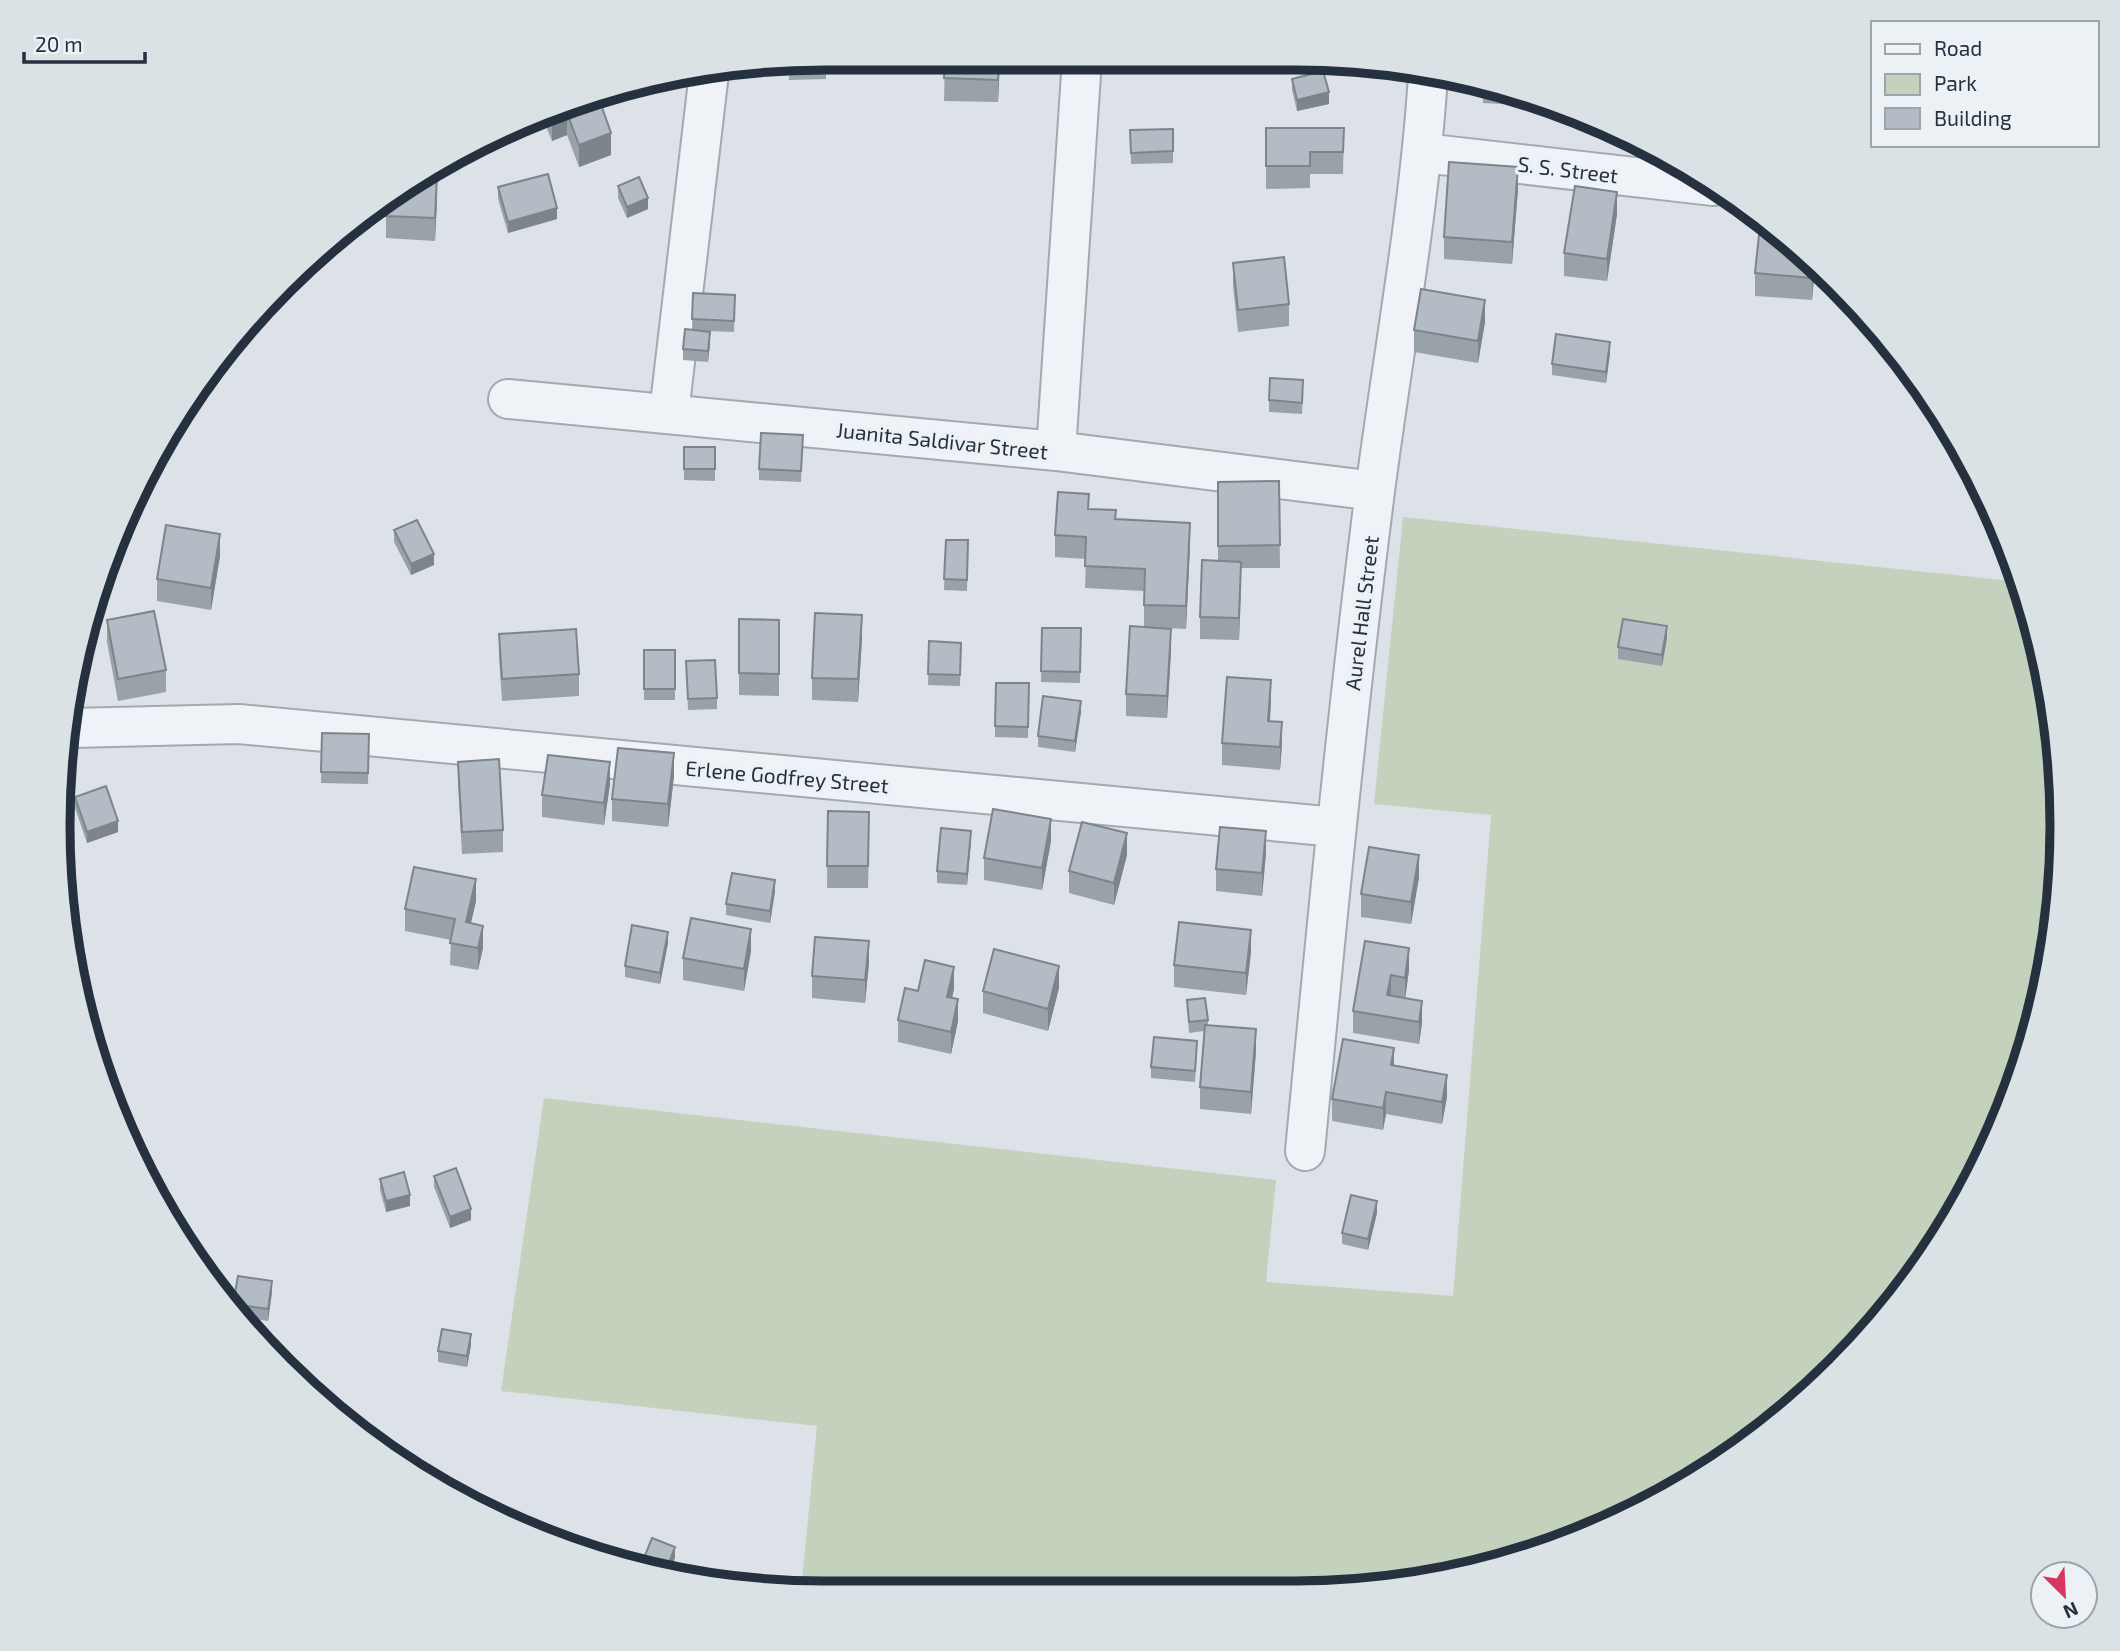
<svg xmlns="http://www.w3.org/2000/svg" width="2120" height="1651" font-family="'Exo 2',sans-serif">
  <style>
    .green { fill: #c4d2bd }
    .lines { fill: none; stroke-linecap: round; stroke-linejoin: round }
    .minor-casing { stroke: #a1a9b1; stroke-width: 42 }
    .minor { stroke: #eff2f6; stroke-width: 38 }
    .wall { fill: #9aa2a9 }
    .shaded-wall { fill: #7d848a }
    .building { fill: #b3bcc5; stroke: #7d848a; stroke-width: 2 }
    .labels { text-anchor: middle; dominant-baseline: central; stroke-width: 7; stroke-linejoin: round; paint-order: stroke }
    .street-label { font-size: 21px; fill: #25313f; stroke: #ebf1f5 }
    .rim { fill: none; stroke: #25313f; stroke-width: 9 }
  </style>
  <rect width="100%" height="100%" fill="#dce2e7"/>
  <!-- green -->
  <path class="green" d="M1403,517l619,65 34,143 5,150 -25,149 -53,141 -79,128 -103,109 -122,88 -138,63 -196,39 -520,1 -24,-2 16,-165 -316,-35 43,-293 732,82 -10,102 187,14 38,-481 -117,-11z"/>
  <g class="lines">
    <!-- minor casing -->
    <g class="minor-casing">
      <path id="minor" d="M1423,153l290,33
        M508,399l548,52 319,40
        M669,413l40,-340
        M1056,451l26,-392
        M71,728l168,-4 1097,103
        M1305,1151c21,-220 42,-440 70,-660 18,-138 44,-276 53,-415"/>
    </g>
    <!-- minor -->
    <use href="#minor" class="minor"/>
  </g>
  <!-- wall -->
  <path class="wall" d="M826,58v21l-37,1v-17z
    M945,58h55l-2,44 -54,-1z
    M1292,79l37,25 -32,7 -5,-21z
    M1483,87l52,10 -17,-1v9l-35,-2z
    M598,96l13,59 -32,12 -12,-32 -15,6 -9,-22z
    M1266,128h78l-1,46h-33v14l-44,1z
    M1173,129v34l-42,1 -1,-34z
    M618,186l30,23 -21,9 -9,-20z
    M498,187l59,32 -49,14 -10,-34z
    M1518,189l-6,75 -68,-5v-22z
    M437,198l-2,43 -49,-3v-22z
    M1617,214l-10,67 -43,-5v-23z
    M1762,217l53,49 -3,34 -57,-4v-23z
    M1233,263l56,41v22l-51,6 -5,-46z
    M693,293l42,2 -1,37 -26,-1 2,12 -2,19 -25,-2v-11l9,-19z
    M1485,322l-7,41 -64,-11v-22z
    M1610,353l-4,30 -54,-8v-11z
    M1303,391l-1,23 -33,-2v-12z
    M1930,401l16,21 -16,-2z
    M803,435l-2,47 -42,-2v-11z
    M684,447h31v34l-31,-1z
    M1279,481l1,87h-39l-2,72 -39,-1v-22l18,-56v-79z
    M1089,509l101,36 -4,84 -42,-2v-36l-59,-3 1,-29 -31,-2v-22z
    M394,530l40,35 -23,10 -17,-33z
    M946,540h22l-1,51 -23,-1z
    M220,556l-9,54 -54,-9v-22z
    M739,619l40,1v76l-40,-1z
    M107,620l59,50v22l-48,9 -11,-59z
    M1042,628h39l-1,55 -39,-1z
    M499,634l80,40v22l-77,5 -3,-44z
    M862,638l-4,64 -46,-2v-22z
    M1667,638l-5,28 -44,-7v-12z
    M929,641l32,2 -1,43 -32,-1z
    M644,650h31v50h-31z
    M1171,651l-4,67 -41,-2v-22z
    M686,661l31,37v11l-29,1z
    M1029,683l-1,55 -33,-1v-11z
    M1271,702l-1,19 12,23 -2,26 -58,-5v-22z
    M1081,712l-6,40 -37,-5v-11z
    M322,733l47,1 -1,50 -47,-1z
    M458,762l45,68v22l-41,2 -4,-70z
    M674,776l-6,51 -56,-6v-22z
    M610,784l-6,41 -62,-8v-22z
    M75,797l43,35 -31,11 -12,-35z
    M828,811l41,23 -1,54h-41z
    M1051,841l-9,49 -58,-10v-22z
    M971,842l-4,43 -30,-2v-12z
    M1266,853l-4,43 -46,-5v-22z
    M1127,855l-13,50 -45,-12v-22z
    M1419,877l-8,47 -50,-7v-23z
    M775,891l-5,32 -44,-8v-11z
    M476,901l-5,22 12,25 -5,22 -28,-5 1,-25 -46,-9v-22z
    M1365,941l44,29 -4,28 17,25 -3,21 -66,-11v-22z
    M668,943l-8,41 -35,-7v-11z
    M751,951l-7,40 -61,-11v-22z
    M1251,952l-5,43 -72,-8v-22z
    M869,963l-4,40 -53,-5v-22z
    M1059,988l-11,43 -65,-18v-22z
    M954,989l-2,9 6,23 -7,33 -53,-12v-22l20,-29z
    M1187,1000l21,20v6l48,25 -5,63 -51,-5v-22l4,-56 -15,2z
    M1197,1053l-2,29 -44,-4v-11z
    M1394,1065l53,32 -5,27 -56,-10 -3,16 -51,-9v-22z
    M434,1176l37,44 -21,8 -16,-41z
    M380,1179l30,27 -24,6 -6,-22z
    M1377,1213l-9,37 -26,-6v-11z
    M272,1292l-4,29 -25,-4 -10,-13z
    M471,1345l-4,22 -29,-5v-11z"/>
  <!-- shaded-wall -->
  <path class="shaded-wall" d="M999,58h1l-2,44v-22z
    M1329,92v12l-32,7v-11z
    M567,113v22l-15,6v-22z
    M611,133v22l-32,12v-22z
    M1518,167v22l-6,75v-22z
    M437,176v22l-2,43v-23z
    M1617,192v22l-10,67v-22z
    M648,198v11l-21,9v-11z
    M557,208v11l-49,14v-11z
    M1814,265l1,1 -3,34v-22z
    M1485,300v22l-7,41v-22z
    M710,332v11l-2,19v-11z
    M1610,342v11l-4,30v-11z
    M1190,523v22l-4,84v-23z
    M220,534v22l-9,54v-22z
    M434,554v11l-23,10v-11z
    M1241,562v22l-2,56v-22z
    M862,615v23l-4,64v-23z
    M1667,626v12l-5,28v-11z
    M1171,629v22l-4,67v-22z
    M1271,680v22l-3,41v-22z
    M1081,701v11l-6,40v-11z
    M1282,722v22l-2,26v-23z
    M674,753v23l-6,51v-23z
    M610,762v22l-6,41v-22z
    M1051,819v22l-9,49v-22z
    M118,821v11l-31,11v-11z
    M971,831v11l-4,43v-11z
    M1266,831v22l-4,43v-23z
    M1127,833v22l-13,50v-22z
    M1419,855v22l-8,47v-22z
    M476,879v22l-10,43v-22z
    M775,880v11l-5,32v-12z
    M483,926v22l-5,22v-22z
    M751,929v22l-7,40v-22z
    M1251,930v22l-5,43v-22z
    M668,932v11l-8,41v-11z
    M869,941v22l-4,40v-23z
    M1409,948v22l-4,30v-22z
    M1059,966v22l-11,43v-22z
    M954,967v22l-7,30v-22z
    M1391,975v22l-4,-2z
    M958,999v22l-7,33v-22z
    M1422,1001v22l-3,21v-22z
    M1256,1029v22l-5,63v-22z
    M1394,1048v22l-3,-5z
    M1447,1075v22l-5,27v-22z
    M1386,1092v22l-3,16v-22z
    M410,1195v11l-24,6v-11z
    M1377,1201v12l-9,37v-11z
    M471,1209v11l-21,8v-11z
    M272,1281v11l-4,29v-12z
    M471,1334v11l-4,22v-11z
    M675,1547v11l-7,18 -4,-1z"/>
  <!-- building -->
  <path class="building" d="M945,58h54l-1,22 -54,-2z
    M1323,71l6,21 -32,8 -5,-21z
    M598,96l13,37 -32,12 -12,-32 -15,6 -2,-3z
    M1266,128h78l-1,24h-33v14h-44z
    M1173,129v22l-42,2 -1,-23z
    M1449,162l69,5 -6,75 -68,-5z
    M548,174l9,34 -49,14 -10,-35z
    M422,176h15l-2,42 -49,-2 1,-13z
    M639,177l9,21 -21,9 -9,-21z
    M1575,186l42,6 -10,67 -43,-6z
    M1761,216l53,49 -2,13 -57,-5z
    M1284,257l5,47 -51,6 -5,-47z
    M1421,289l64,11 -7,41 -64,-11z
    M693,293l42,2 -1,26 -42,-2z
    M685,329l25,3 -2,19 -25,-2z
    M1556,334l54,8 -4,30 -54,-8z
    M1270,378l33,2 -1,23 -33,-3z
    M761,433l42,2 -2,36 -42,-2z
    M684,447h31v22h-31z
    M1279,481l1,64 -62,1v-64z
    M1058,492l31,2 -1,15 28,1 -1,9 75,4 -4,83 -42,-1 1,-36 -60,-3 1,-29 -31,-2z
    M417,520l17,34 -23,10 -17,-34z
    M166,525l54,9 -9,54 -54,-9z
    M946,540h22l-1,40 -23,-1z
    M1202,560l39,2 -2,56 -39,-1z
    M154,611l12,59 -48,9 -11,-59z
    M815,613l47,2 -4,64 -46,-1z
    M739,619l40,1v54l-40,-1z
    M1623,619l44,7 -5,29 -44,-8z
    M1130,626l41,3 -4,67 -41,-2z
    M1042,628h39l-1,44 -39,-1z
    M576,629l3,45 -77,5 -3,-45z
    M929,641l32,2 -1,32 -32,-1z
    M644,650h31v39h-31z
    M715,660l2,38 -29,1 -2,-38z
    M1227,677l44,3 -3,41 14,1 -2,25 -58,-4z
    M996,683h33l-1,44 -33,-1z
    M1043,696l38,5 -6,40 -37,-5z
    M322,733l47,1 -1,39 -47,-1z
    M618,748l56,5 -6,51 -56,-5z
    M548,755l62,7 -6,41 -62,-8z
    M499,759l4,71 -41,2 -4,-70z
    M106,786l12,35 -31,11 -12,-35z
    M993,809l58,10 -9,49 -58,-10z
    M828,811l41,1 -1,54h-41z
    M1082,822l45,11 -13,50 -45,-12z
    M1220,827l46,4 -4,42 -46,-4z
    M941,828l30,3 -4,43 -30,-3z
    M1369,847l50,8 -8,47 -50,-8z
    M414,867l62,12 -10,43 17,4 -5,22 -28,-5 5,-24 -50,-10z
    M732,873l43,7 -5,31 -44,-7z
    M691,918l60,11 -7,40 -61,-11z
    M1179,922l72,8 -5,43 -72,-8z
    M632,925l36,7 -8,41 -35,-7z
    M815,937l54,4 -4,39 -53,-4z
    M1365,941l44,7 -4,30 -14,-3 -4,20 35,6 -3,21 -66,-11z
    M994,949l65,17 -11,43 -65,-18z
    M925,960l29,7 -7,30 11,2 -7,33 -53,-12 7,-32 13,3z
    M1205,998l3,22 -19,2 -2,-22z
    M1205,1025l51,4 -5,63 -51,-5z
    M1154,1037l43,4 -2,30 -44,-4z
    M1343,1039l51,9 -3,17 56,10 -5,27 -56,-10 -3,16 -51,-9z
    M456,1168l15,41 -21,8 -16,-41z
    M404,1172l6,23 -24,6 -6,-22z
    M1351,1195l26,6 -9,38 -26,-6z
    M238,1276l34,5 -4,28 -35,-5z
    M442,1329l29,5 -4,22 -29,-5z
    M652,1538l23,9 -11,28 -24,-7z"/>
  <g class="labels">
    <!-- street labels -->
    <g class="street-label">
      <text transform="translate(1568 169) rotate(7)">S. S. Street</text>
      <text transform="translate(942 440) rotate(6)">Juanita Saldivar Street</text>
      <text transform="translate(1361 613) rotate(-83)">Aurel Hall Street</text>
      <text transform="translate(787 776) rotate(5)">Erlene Godfrey Street</text>
    </g>
  </g>
  <!-- crop -->
  <path d="M0 0H2120V1651H0ZM825 70H1295A755 755 0 0 1 2050 825V826A755 755 0 0 1 1295 1581H825A755 755 0 0 1 70 826V825A755 755 0 0 1 825 70Z" fill="#dbe2e6" fill-rule="evenodd"/>
  <path class="rim" d="M825 70H1295A755 755 0 0 1 2050 825V826A755 755 0 0 1 1295 1581H825A755 755 0 0 1 70 826V825A755 755 0 0 1 825 70Z"/>
  <!-- legend -->
  <rect x="1871" y="21" width="228" height="126" fill="#ebf1f5" stroke="#9ca4ac" stroke-width="2"/>
  <rect x="1885" y="44" width="35" height="10" fill="#eff2f6" stroke="#9ca4ac" stroke-width="2"/>
  <text x="1934" y="56" font-size="21" fill="#25313f">Road</text>
  <rect x="1885" y="74" width="35" height="21" fill="#c4d2bd" stroke="#9ca4ac" stroke-width="2"/>
  <text x="1934" y="91" font-size="21" fill="#25313f">Park</text>
  <rect x="1885" y="108" width="35" height="21" fill="#b3bcc5" stroke="#9ca4ac" stroke-width="2"/>
  <text x="1934" y="126" font-size="21" fill="#25313f">Building</text>
  <!-- north arrow -->
  <g transform="translate(2064 1595) rotate(156)"><circle r="33" fill="#ebf1f5" stroke="#9ca4ac" stroke-width="2"/>
  <path d="M0-5L12 26L0 18L-12 26Z" fill="#d73660"/>
  <text y="-10" font-size="19" font-weight="bold" text-anchor="middle" fill="#25313f">N</text>
  </g>
  <!-- scale -->
  <path d="M24 52v10h121v-10" fill="none" stroke="#25313f" stroke-width="3.5"/>
  <text x="35" y="52" font-size="21" fill="#25313f" stroke="#ebf1f5" stroke-width="5" paint-order="stroke">20 m</text>
</svg>
